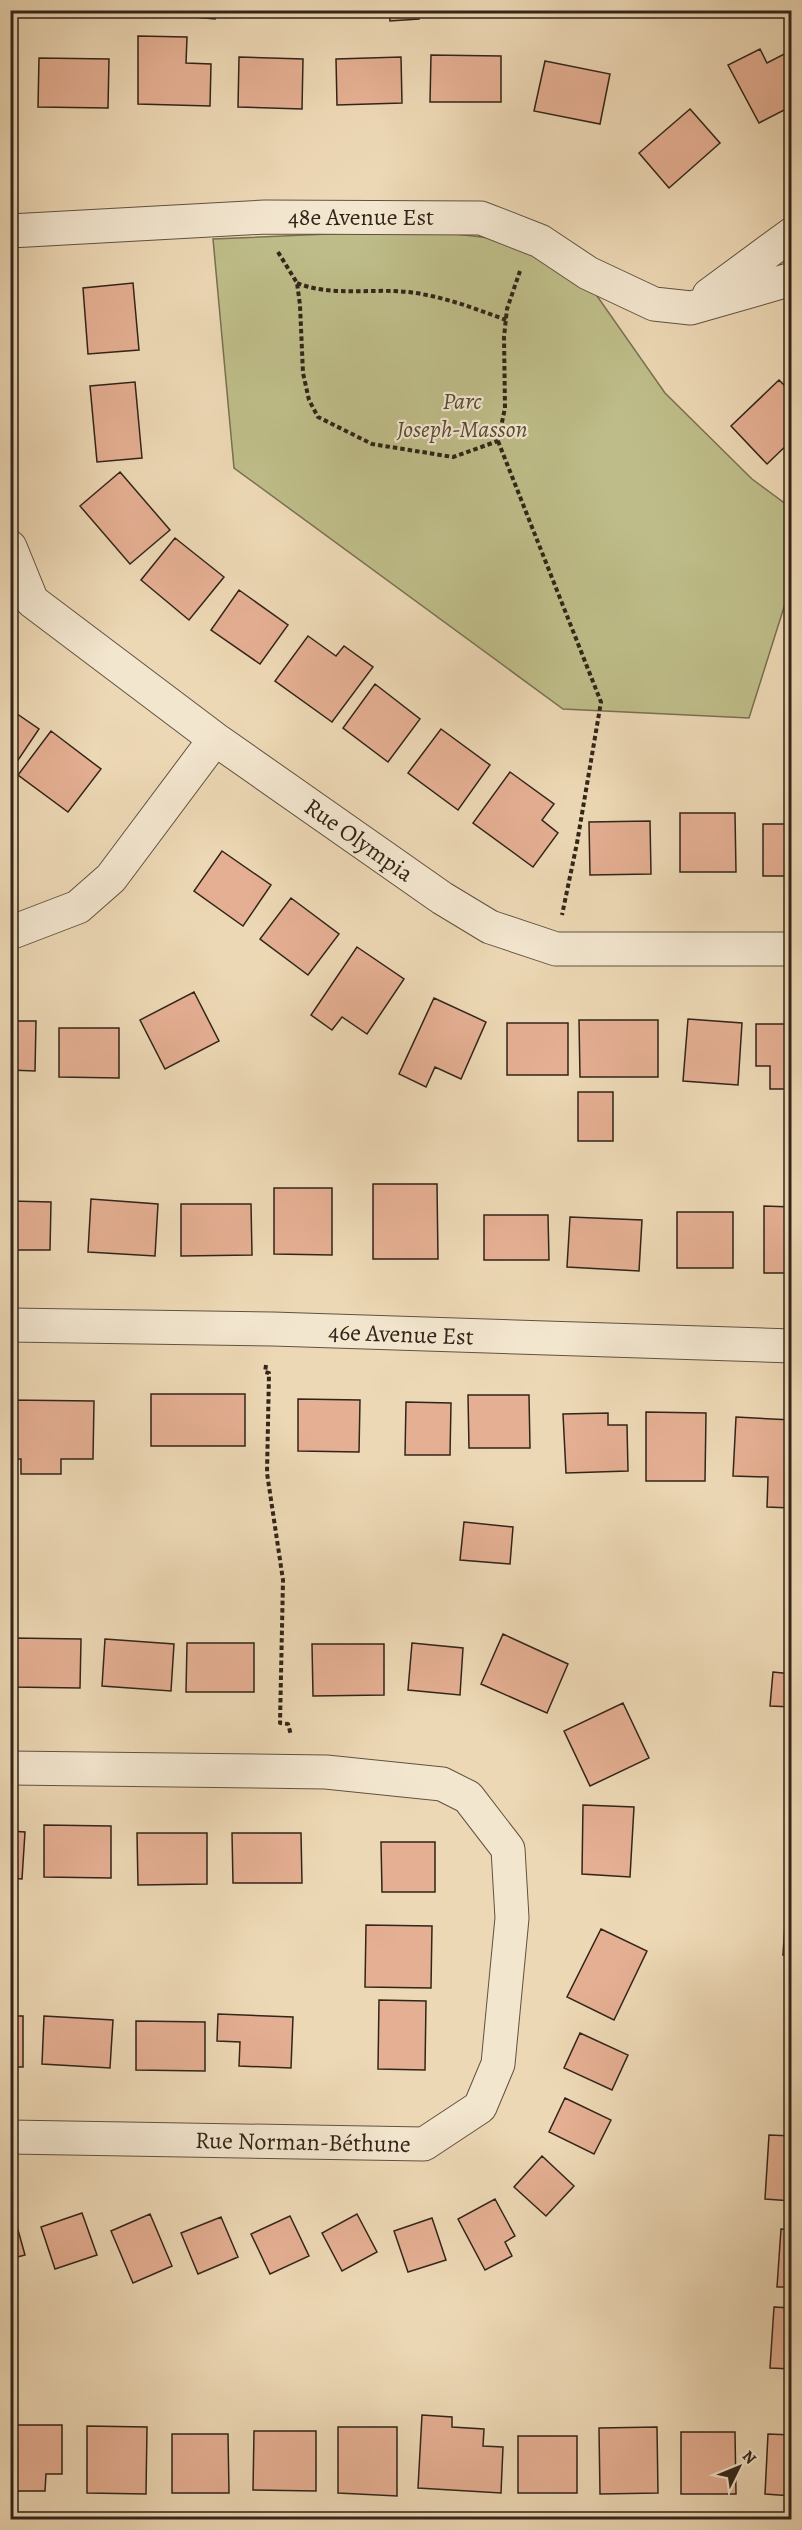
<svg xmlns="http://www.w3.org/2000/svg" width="802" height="2530" font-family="Alegreya,serif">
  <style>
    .green { fill: #bebd89; stroke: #787151; stroke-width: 1.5 }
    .building { fill: #e5af93; stroke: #322519; stroke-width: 1.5 }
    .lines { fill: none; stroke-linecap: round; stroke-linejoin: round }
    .minor-casing { stroke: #615240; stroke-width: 35 }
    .path { stroke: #322519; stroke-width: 4; stroke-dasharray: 4.5 3; stroke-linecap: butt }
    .minor { stroke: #f3e6cf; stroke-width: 33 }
    .labels { text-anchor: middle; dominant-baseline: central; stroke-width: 4.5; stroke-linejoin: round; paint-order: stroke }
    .street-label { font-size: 24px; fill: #322519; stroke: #f3e6cf }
    .park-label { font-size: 24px; font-style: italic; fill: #554b35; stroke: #f3e6cf }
  </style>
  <rect width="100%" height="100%" fill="#edd8b5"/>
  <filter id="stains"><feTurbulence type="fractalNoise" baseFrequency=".00333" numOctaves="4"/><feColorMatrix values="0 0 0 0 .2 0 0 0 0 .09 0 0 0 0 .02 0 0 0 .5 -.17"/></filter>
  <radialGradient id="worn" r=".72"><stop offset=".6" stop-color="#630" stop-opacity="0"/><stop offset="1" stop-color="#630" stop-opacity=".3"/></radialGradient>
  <!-- green -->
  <path class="green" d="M420,230l105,12 63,41 77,110 87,86 39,29v77l-42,133 -186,-9 -329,-241 -21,-229z"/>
  <!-- building -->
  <path class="building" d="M93,10h25v6l-25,-1z
    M171,10h45l-1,9 -44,-4z
    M389,10h30v9l-29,2z
    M138,36l49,1 -1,26 25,1 -1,42 -72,-2z
    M760,49l7,14 25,-13v56l-33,17 -31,-58z
    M431,55l70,1v46h-71z
    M239,57l64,2 -1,50 -64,-2z
    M401,57l1,46 -65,2 -1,-46z
    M39,58l70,1 -1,49 -70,-1z
    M545,61l65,13 -10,50 -66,-13z
    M690,109l30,34 -51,45 -30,-35z
    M133,283l6,67 -51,4 -5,-66z
    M779,380l13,13v47l-25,24 -36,-38z
    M135,382l7,76 -45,4 -7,-76z
    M120,472l50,58 -40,34 -50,-58z
    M175,538l49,39 -35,43 -48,-40z
    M239,590l49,35 -28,39 -49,-34z
    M308,636l28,20 8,-10 29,21 -41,55 -57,-41z
    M375,684l45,35 -32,43 -45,-34z
    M10,709l29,20 -27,40h-2z
    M441,729l49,36 -32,45 -50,-37z
    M51,731l50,38 -33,43 -50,-37z
    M510,772l44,32 -12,16 16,13 -25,34 -60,-44z
    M680,813h55l1,59h-56z
    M650,821l1,53 -61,1 -1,-53z
    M763,824h29v52h-29z
    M222,851l49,34 -28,41 -49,-35z
    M291,898l48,36 -31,41 -48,-36z
    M357,947l47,32 -37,55 -25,-17 -10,13 -21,-15z
    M194,992l25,49 -54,28 -25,-49z
    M434,998l52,24 -25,57 -26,-12 -9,20 -27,-13z
    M688,1019l54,4 -4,62 -55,-4z
    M579,1020h79v57h-78z
    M10,1021h26l-1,50 -25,-1z
    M507,1023h61v52h-61z
    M756,1024h36v65h-22v-23h-14z
    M59,1028h60v50l-60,-1z
    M578,1092h35v49h-35z
    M373,1184h64l1,75h-65z
    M274,1188h58v67l-58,-1z
    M91,1199l67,5 -3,52 -67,-4z
    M10,1201l41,1 -1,48h-40z
    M181,1204h70l1,51 -71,1z
    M764,1206l28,1v66h-28z
    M677,1212h56v56h-56z
    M484,1215h64l1,45h-65z
    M570,1217l72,3 -3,51 -72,-4z
    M151,1394h94v52h-94z
    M468,1395h61l1,53h-61z
    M298,1399l62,1 -1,52 -61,-1z
    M10,1400l84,1 -1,58h-32v15h-40v-15h-11z
    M406,1402l45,1 -1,52h-45z
    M646,1412l60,1 -1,68h-59z
    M608,1413v12h19l1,46 -62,2 -3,-59z
    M736,1417l56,3 -1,88 -24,-1 1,-30 -35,-1z
    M464,1522l49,5 -3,37 -50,-4z
    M503,1634l65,30 -21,49 -66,-29z
    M13,1638l68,1 -1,49 -68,-1z
    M105,1639l69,5 -3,47 -69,-5z
    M187,1643h67v49h-68z
    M412,1643l51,5 -3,47 -52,-5z
    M312,1644h72v51l-71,1z
    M773,1672l19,2v33l-22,-1z
    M623,1703l26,55 -59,28 -26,-55z
    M583,1805l51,2 -4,70 -48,-3z
    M44,1825l67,1v52l-67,-1z
    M10,1831l15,1 -3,47 -12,-1z
    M137,1833h70v51l-69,1z
    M232,1833h69l1,50h-69z
    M381,1842h54v50h-53z
    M787,1895h5v60h-9z
    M366,1925l66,1 -1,62 -66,-1z
    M601,1929l46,22 -33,69 -47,-23z
    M379,2000l47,1 -1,69 -47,-1z
    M218,2014l75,3 -2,51 -52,-2 1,-24 -23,-1z
    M10,2016h13v51h-13z
    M44,2016l69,4 -3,48 -68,-4z
    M136,2021l69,1v49l-69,-1z
    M580,2033l48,22 -16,35 -48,-22z
    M789,2063h3v56h-3z
    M565,2098l46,22 -17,34 -45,-22z
    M769,2135l23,1v65l-27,-2z
    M542,2156l32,30 -28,30 -32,-29z
    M495,2199l20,37 -10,6 7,14 -27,14 -27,-51z
    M13,2212l12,43 -15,4v-46z
    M82,2213l15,42 -42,14 -14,-42z
    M150,2214l22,52 -39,17 -22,-52z
    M357,2214l20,38 -35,19 -20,-38z
    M290,2216l19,40 -39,18 -19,-40z
    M221,2217l17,40 -40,17 -17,-41z
    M432,2218l14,42 -38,12 -14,-41z
    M781,2229l11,1v57h-15z
    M774,2307l18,1v61l-22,-1z
    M422,2415l30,2v10l32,2 -1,17 20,1 -2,46 -83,-5z
    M10,2425h52v49h-16l-1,17h-35z
    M87,2426l60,1 -1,67 -59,-1z
    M338,2427h59v69l-59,-3z
    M657,2427l1,66 -58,1 -1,-66z
    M254,2431h62v60l-63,-1z
    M681,2432h54l1,62h-55z
    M172,2434h56l1,59h-57z
    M768,2434l24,1v61l-27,-2z
    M518,2436h59v57h-59z"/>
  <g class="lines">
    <!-- minor casing -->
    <g class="minor-casing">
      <path id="minor" d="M10,231l255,-14 216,1 59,23 48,32 66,31 37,4 101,-29
        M709,295l83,-61
        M10,547l22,54 183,138 227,159 48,29 66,22h236
        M10,933l68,-26 33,-29 104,-139
        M10,1325l263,4 519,17
        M10,1768l316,4 116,12 26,13 40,52 4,69 -14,146 -18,43 -56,37 -414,-7"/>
    </g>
    <!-- path -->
    <path class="path" d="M278,252l19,31 3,22 3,68 6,27 9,17 54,27 81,13 45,-16 7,-33 -1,-71 3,-28 13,-38
      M297,283c35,14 74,5 111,9 34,4 66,16 98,28
      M498,441l103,261 -24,141 -15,72
      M266,1365l-1,7 4,1 -2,100 16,107 -3,143 8,1 3,11"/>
    <!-- minor -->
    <use href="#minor" class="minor"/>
  </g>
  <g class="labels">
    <!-- street labels -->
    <g class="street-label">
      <text x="361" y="217">48e Avenue Est</text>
      <text transform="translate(359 840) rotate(35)">Rue Olympia</text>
      <text transform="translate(401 1334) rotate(2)">46e Avenue Est</text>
      <text transform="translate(303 2142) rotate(1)">Rue Norman-Béthune</text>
    </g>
    <!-- park labels -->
    <g class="park-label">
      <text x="462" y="401">Parc<tspan x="462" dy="28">Joseph-Masson</tspan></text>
    </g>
  </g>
  <!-- margin -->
  <rect width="802" height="2530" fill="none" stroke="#edd8b5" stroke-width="36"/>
  <rect x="12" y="12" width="778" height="2506" fill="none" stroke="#322519" stroke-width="3"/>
  <rect x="18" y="18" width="766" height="2494" fill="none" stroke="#322519" stroke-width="1.5"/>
  <!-- north arrow -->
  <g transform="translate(739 2467) rotate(47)" stroke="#f3e6cf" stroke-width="4.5" paint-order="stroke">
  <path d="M0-4.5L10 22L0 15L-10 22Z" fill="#322519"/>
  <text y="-9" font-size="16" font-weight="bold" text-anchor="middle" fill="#322519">N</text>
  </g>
  <rect width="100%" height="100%" filter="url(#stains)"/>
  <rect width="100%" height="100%" fill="url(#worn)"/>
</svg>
